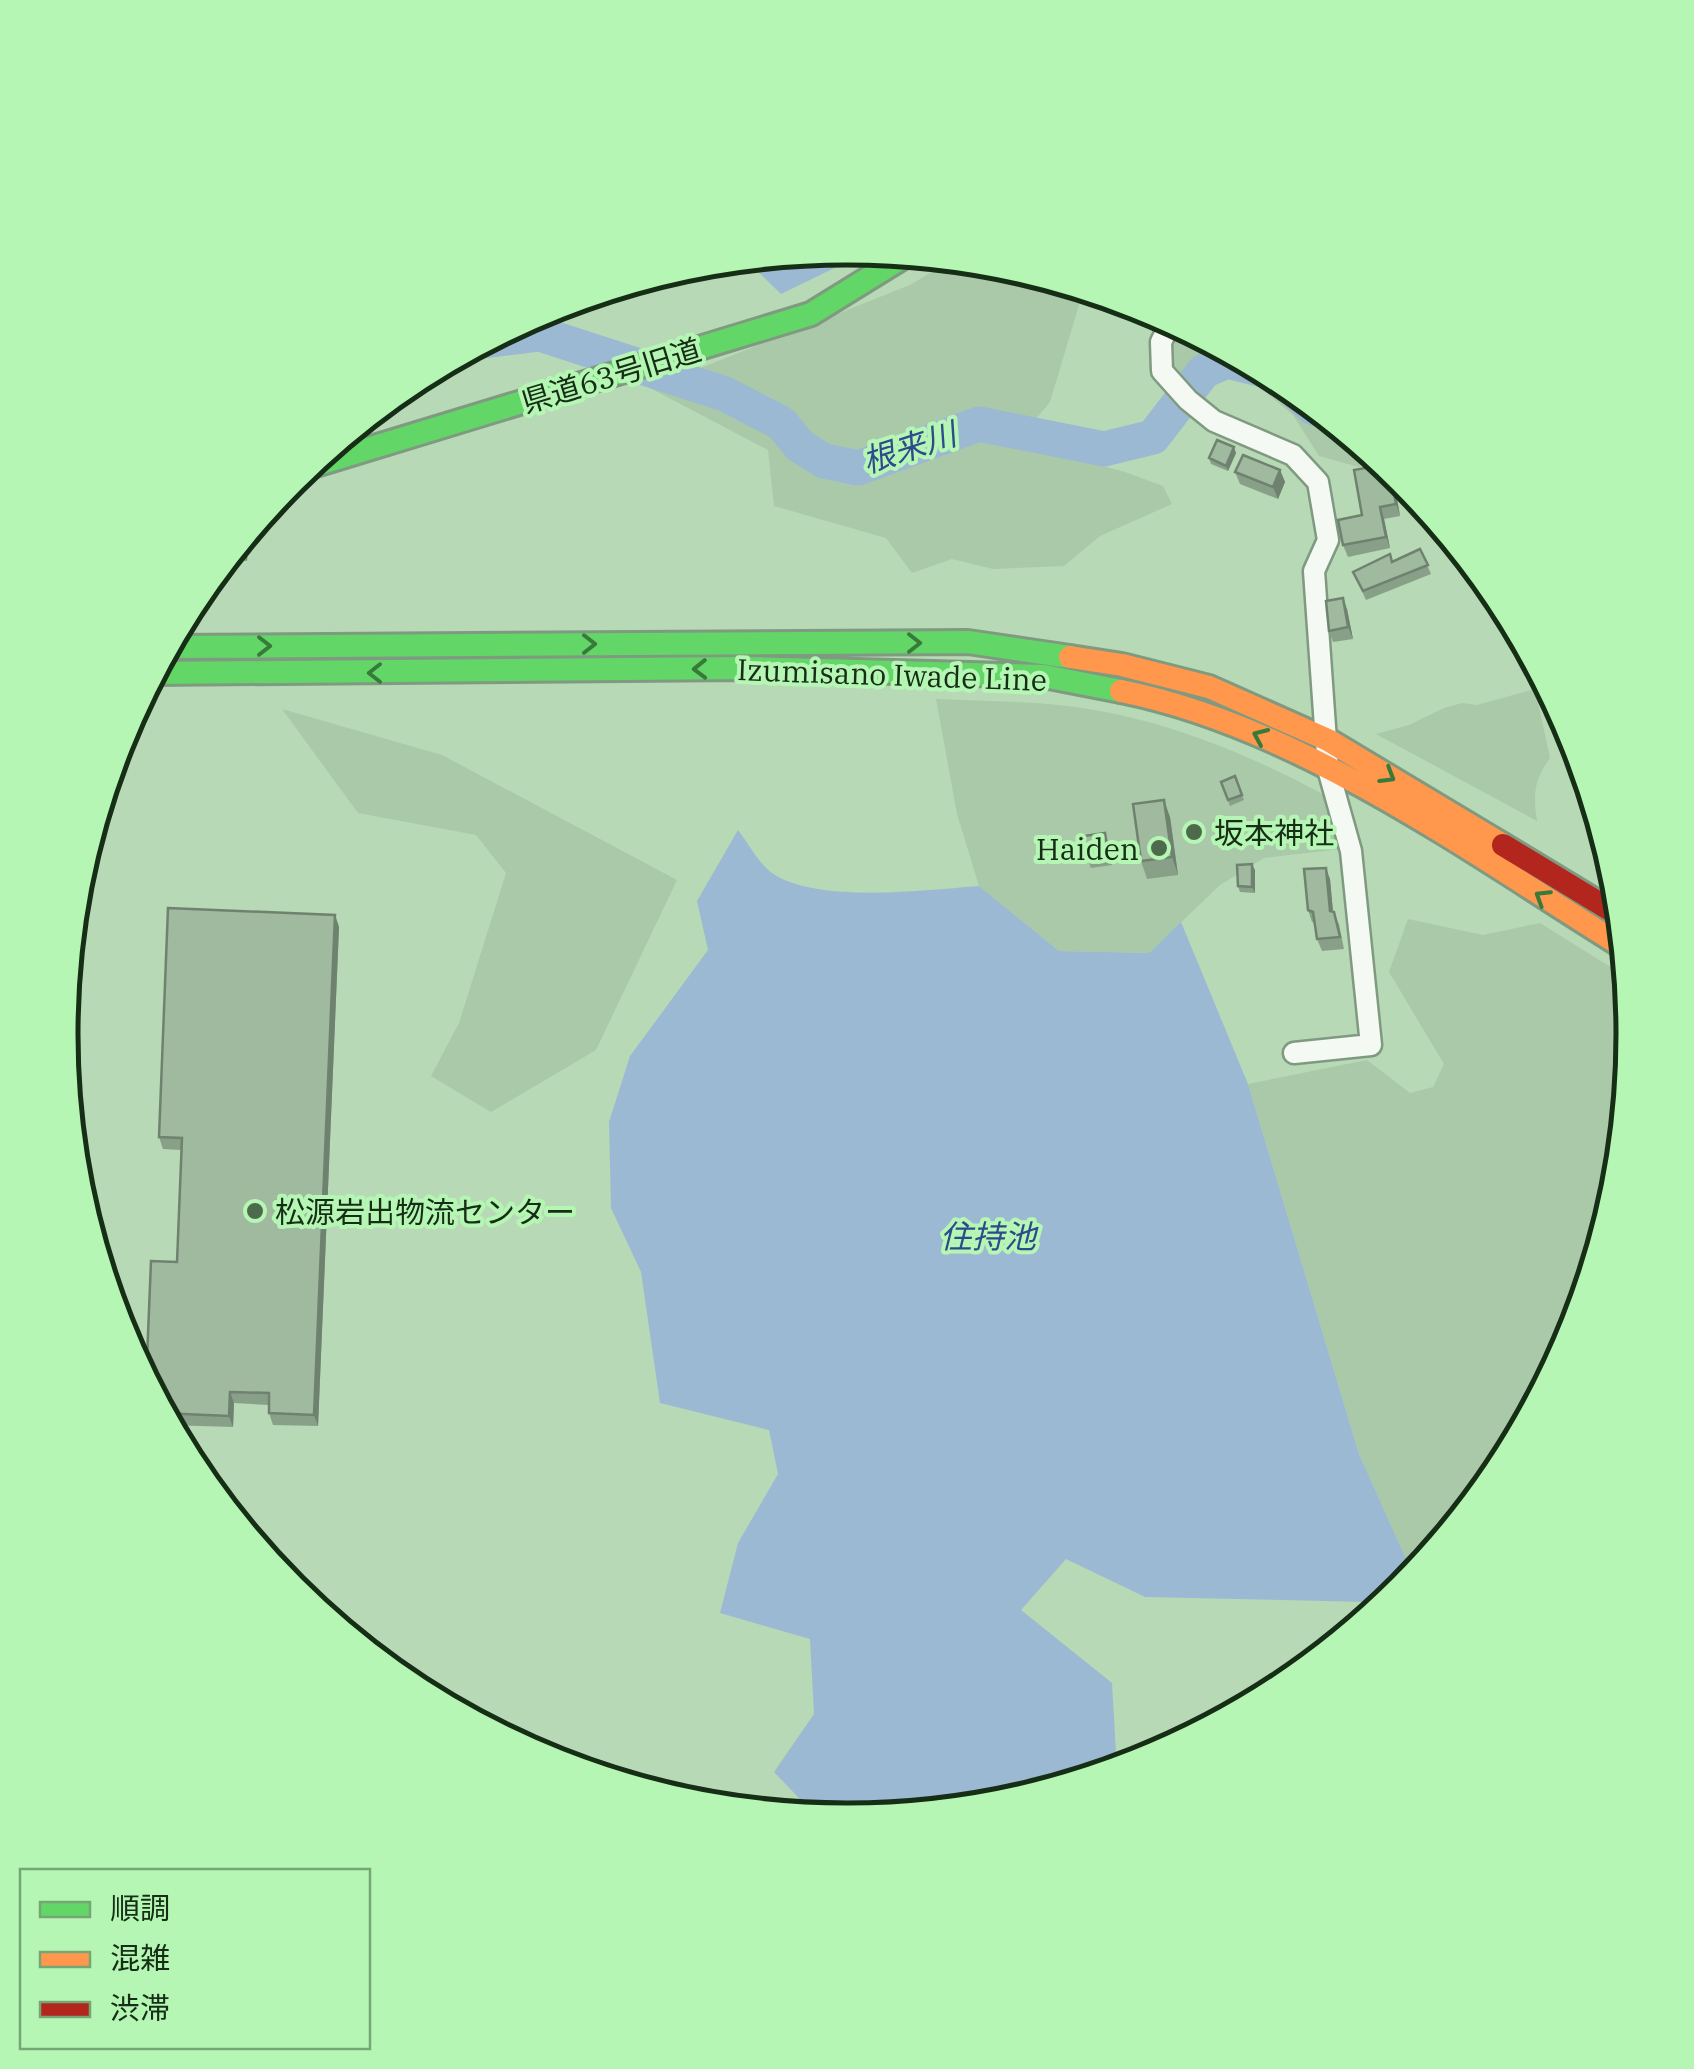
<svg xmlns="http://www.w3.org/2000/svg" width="1694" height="2069" font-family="'IBM Plex Serif','Noto Sans JP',serif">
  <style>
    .green { fill: #aac9a9 }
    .water { fill: #9cb9d3 }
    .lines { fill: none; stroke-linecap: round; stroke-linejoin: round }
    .river { stroke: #9cb9d3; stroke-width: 35 }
    .street-casing { stroke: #7f9a80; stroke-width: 25 }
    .fast-casing { stroke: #7f9a80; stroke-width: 28 }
    .slow-casing { stroke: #7f9a80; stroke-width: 28 }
    .jam-casing { stroke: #7f9a80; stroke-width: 28 }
    .street { stroke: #f4f9f4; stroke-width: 20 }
    .fast { stroke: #63d668; stroke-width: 22 }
    .slow { stroke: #ff974d; stroke-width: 22 }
    .jam { stroke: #b3261e; stroke-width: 22 }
    .wall { fill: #89a088 }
    .shaded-wall { fill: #6f826f }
    .building { fill: #9fba9e; stroke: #6f826f; stroke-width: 2.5 }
    .oneway { stroke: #387a3a }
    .poi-dot { fill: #4e6a4d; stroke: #b6f6b4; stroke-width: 4 }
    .labels { text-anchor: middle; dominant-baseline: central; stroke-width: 8; stroke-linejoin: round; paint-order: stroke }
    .street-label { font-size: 30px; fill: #152e15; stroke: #b6f6b4 }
    .poi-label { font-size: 30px; fill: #152e15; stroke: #b6f6b4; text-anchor: start }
    .water-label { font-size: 32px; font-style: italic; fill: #2d4a8a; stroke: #b6f6b4 }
    .rim { fill: none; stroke: #152e15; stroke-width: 5 }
  </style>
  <rect width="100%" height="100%" fill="#b7d9b6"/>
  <!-- green -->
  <path class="green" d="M955,258l46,5 83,25 -34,114 -34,41 109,29 38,14 9,18 -72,32 -36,30 -71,3 -41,-10 -40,14 -26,-35 -112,-32 -6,-56 -118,-62 260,-103z
    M1181,325l104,55 92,77 -18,10 -40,-11 -26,-41 -44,-37 -71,-1 -10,-16z
    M1535,689l15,69c-16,22 -17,36 -13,63l-161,-87 33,-9 35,-17 18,-5 15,2z
    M936,699c44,2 89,2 132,7 90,11 177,46 256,89l17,54 -77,9 -44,27 -71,68 -90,-2 -80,-65 -22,-72z
    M282,709l160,46 235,125 -81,170 -105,62 -60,-36 28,-53 47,-150 -30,-38 -118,-22z
    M1408,919l75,16 57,-12 88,55 6,57 -15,154 -45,147 -73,136 -93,114 -1,-25 -48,-107 -111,-370 119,-24 43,33 23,-6 11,-23 -55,-92z"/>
  <!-- water -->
  <path class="water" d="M848,248l12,1 -5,9 -74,36 -37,-36z
    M738,830c10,13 21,34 34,43 45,31 154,17 207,13l80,65 90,2 32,-31 67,162 111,370 48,107 -39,41 -223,-5 -79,-38 -45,51 91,73 5,88 -117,35 -154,15 -27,-2 -45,-47 40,-58 -4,-75 -90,-26 18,-70 40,-69 -9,-44 -109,-27 -19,-131 -30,-64 -2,-86 21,-66 78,-106 -11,-49z"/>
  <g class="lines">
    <!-- river -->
    <path class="river" d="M483,341l57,-7 185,60 56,29 19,23 24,15 34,7 121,-44 125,25 49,-12 51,-66 23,-10 40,10
      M1283,380l30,28 8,2"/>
    <!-- street casing -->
    <g class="street-casing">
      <path id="street" d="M1172,320l-11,22 1,29 26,29 26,21 79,34 25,27 10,58 -14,31 14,198 23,82 20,194 -77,8"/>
    </g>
    <!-- fast casing -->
    <g class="fast-casing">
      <path id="fast" d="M302,469l509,-155 97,-60
        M166,647l802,-5 102,15
        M152,673l589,-5 303,8 77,15"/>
    </g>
    <!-- slow casing -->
    <g class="slow-casing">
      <path id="slow" d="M1070,657l52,8 87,22 119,53 175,105
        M1121,691c180,36 349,161 504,257"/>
    </g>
    <!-- jam casing -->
    <g class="jam-casing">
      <path id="jam" d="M1503,845l119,72"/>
    </g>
    <!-- street -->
    <use href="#street" class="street"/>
    <!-- fast -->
    <use href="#fast" class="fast"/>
    <!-- slow -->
    <use href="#slow" class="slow"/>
    <!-- jam -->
    <use href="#jam" class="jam"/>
  </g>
  <!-- wall -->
  <path class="wall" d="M403,386l6,16 -34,25 -25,8 -3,-4z
    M1236,453l-8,18 -17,-7 -2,-6z
    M1389,466l4,10 7,40 -16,3 6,29 -42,9 -5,-12z
    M1280,470l5,12 -7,17 -38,-15 -5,-12z
    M249,529l-2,32 -23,-2z
    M1420,549l11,25 -65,26 -13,-28 40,-10z
    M1347,609l6,30 -20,3 -4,-11z
    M1235,776l9,24 -14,6 -9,-24z
    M1170,817l8,58 -31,4 -6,-18z
    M1105,833l4,12 3,20 -21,3 -5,-12z
    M1255,870v23l-15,-1 -2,-6z
    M1330,879l3,33 6,12 5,25 -22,2 -5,-12 -2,-16 -3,-1 -4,-12z
    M335,915l4,12 -21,499 -45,-1 -4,-12v-8l-35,-2 -1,24 -66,-2 -21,-41 31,-122 4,-112 -18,-1 -4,-12z"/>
  <!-- shaded-wall -->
  <path class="shaded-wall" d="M403,386l6,16 -34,25 -5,-14z
    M1234,447l2,6 -8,18 -2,-5z
    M1389,466l4,10 7,40 -4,-12z
    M1280,470l5,12 -7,17 -5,-12z
    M1380,507l4,12 6,29 -4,-11z
    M249,529v1l-2,31 -6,-18v-5z
    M1343,598l4,11 6,30 -5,-12z
    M1164,800l6,17 8,58 -6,-18z
    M1105,833l4,12 3,20 -4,-12z
    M1252,864l3,6v23l-3,-6z
    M1326,868l4,11 4,44 -4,-12z
    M335,915l4,12 -21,499 -4,-11z
    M230,1392l4,11 -1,24 -4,-11z"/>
  <!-- building -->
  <path class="building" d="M1217,440l17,7 -8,19 -17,-8z
    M1243,455l37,15 -7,17 -38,-15z
    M1387,464l2,2 7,38 -16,3 6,30 -43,8 -5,-25 24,-5 -8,-45z
    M1420,549l8,16 -65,26 -10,-19 37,-18 2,8z
    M1343,598l5,29 -19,4 -3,-30z
    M1235,776l7,19 -14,5 -7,-18z
    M1164,800l8,57 -31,4 -8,-57z
    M1105,833l3,20 -22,3 -2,-20z
    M1252,864v23l-14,-1 -1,-21z
    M1326,868l4,43 4,1 6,25 -23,2 -4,-27 -5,-2 -4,-41z
    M168,908l167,7 -21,500 -45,-2v-20l-39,-1 -1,24 -68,-3 -15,-29 5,-123 26,1 5,-124 -23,-1z"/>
  <!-- one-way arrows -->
  <defs><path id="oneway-chevron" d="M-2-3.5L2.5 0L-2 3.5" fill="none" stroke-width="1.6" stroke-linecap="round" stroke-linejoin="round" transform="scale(2.5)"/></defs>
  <g class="oneway">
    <use href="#oneway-chevron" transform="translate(914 643)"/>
    <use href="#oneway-chevron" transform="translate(589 644)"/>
    <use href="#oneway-chevron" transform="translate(264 646)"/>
    <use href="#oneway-chevron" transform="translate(700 669) rotate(179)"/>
    <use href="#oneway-chevron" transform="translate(375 673) rotate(-180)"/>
    <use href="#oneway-chevron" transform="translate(1260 736) rotate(-156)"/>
    <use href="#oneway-chevron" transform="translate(1388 776) rotate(31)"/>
    <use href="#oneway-chevron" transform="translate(1542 897) rotate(-148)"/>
  </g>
  <!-- markers -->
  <g class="poi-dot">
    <circle cx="1194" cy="832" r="10"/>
    <circle cx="1159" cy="848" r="10"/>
    <circle cx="255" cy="1211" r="10"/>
  </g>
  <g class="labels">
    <!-- street labels -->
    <g class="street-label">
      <text transform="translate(611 375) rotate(-17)">県道63号旧道</text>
      <text transform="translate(892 674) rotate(2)">Izumisano Iwade Line</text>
    </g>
    <!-- poi labels -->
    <g class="poi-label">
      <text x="1214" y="832">坂本神社</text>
      <text x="1139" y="848" text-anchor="end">Haiden</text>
      <text x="275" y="1211">松源岩出物流センター</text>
    </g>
    <!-- water labels -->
    <g class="water-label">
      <text transform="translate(909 447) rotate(-18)">根来川</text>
      <text x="988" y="1236">住持池</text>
    </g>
  </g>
  <!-- crop -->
  <path d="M0 0H1694V2069H0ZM78 1034a769 769 0 1 1 1538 0a769 769 0 1 1-1538 0Z" fill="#b6f6b4" fill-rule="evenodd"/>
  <path class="rim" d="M78 1034a769 769 0 1 1 1538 0a769 769 0 1 1-1538 0Z"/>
  <!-- legend -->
  <rect x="20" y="1869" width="350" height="180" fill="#b6f6b4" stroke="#76a674" stroke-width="2.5"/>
  <rect x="40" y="1902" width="50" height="15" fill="#63d668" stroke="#76a674" stroke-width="2.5"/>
  <text x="110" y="1919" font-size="30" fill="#152e15">順調</text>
  <rect x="40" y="1952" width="50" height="15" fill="#ff974d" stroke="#76a674" stroke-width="2.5"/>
  <text x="110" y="1969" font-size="30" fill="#152e15">混雑</text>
  <rect x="40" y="2002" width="50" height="15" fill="#b3261e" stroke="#76a674" stroke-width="2.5"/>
  <text x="110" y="2019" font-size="30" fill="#152e15">渋滞</text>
</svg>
